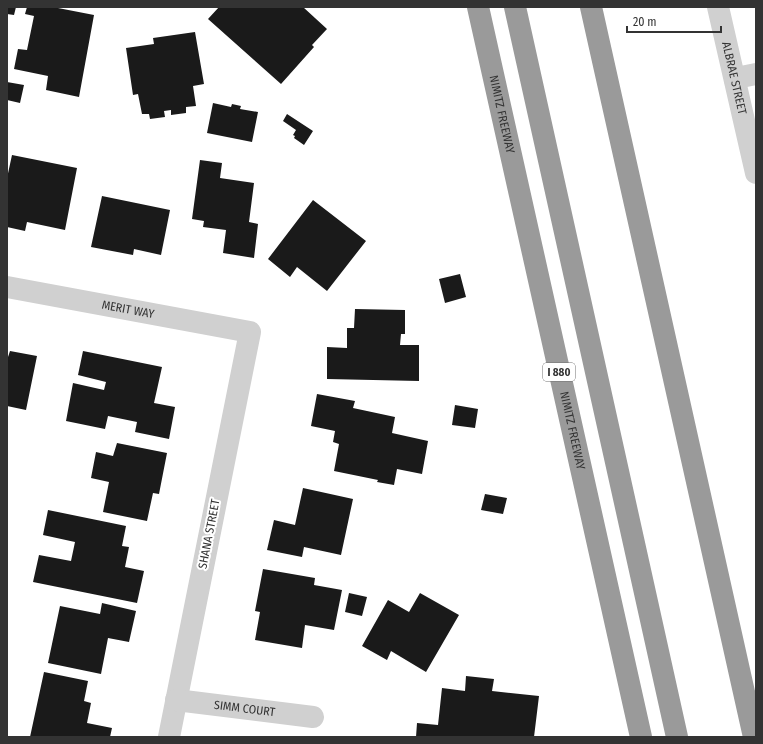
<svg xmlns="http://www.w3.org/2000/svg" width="763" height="744" font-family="'Fira Sans Condensed',sans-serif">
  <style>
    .building { fill: #1a1a1a }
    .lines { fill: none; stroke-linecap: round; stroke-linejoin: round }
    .minor { stroke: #d0d0d0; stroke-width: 22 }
    .highway { stroke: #9a9a9a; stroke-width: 22 }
    .labels { text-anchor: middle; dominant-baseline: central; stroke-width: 4; stroke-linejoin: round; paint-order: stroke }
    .shield { fill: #fff; stroke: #707070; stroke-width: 1 }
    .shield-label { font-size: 11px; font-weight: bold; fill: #333 }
    .street-label { font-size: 12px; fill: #333; stroke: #fff }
  </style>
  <rect width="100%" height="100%" fill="#fff"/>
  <!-- building -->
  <path class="building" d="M7,7h9l-2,8 -7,-1z
    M27,7h31v1l36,7 -15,82 -33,-7 2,-14 -34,-7 4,-20 9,1 7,-34 -9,-2z
    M219,7l25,1 1,-1h58l24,22 -15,16 2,2 -33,37 -73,-65z
    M195,32l9,52 -11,2 3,20 -10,1v6l-15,2v-5l-7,1 1,6 -15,2 -1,-5h-7l-4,-20 -5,1 -7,-47 28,-4 -1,-6z
    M7,82l17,3 -4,18 -13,-3z
    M213,103l18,4 1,-3 9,2 -1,3 18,3 -6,30 -45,-9z
    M287,114l26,17 -9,14 -10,-7 1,-2 -2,-1 3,-5 -13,-9z
    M12,155l65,13 -12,62 -38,-8 -2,9 -18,-4v-49z
    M200,160l22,3 -2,15 34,5 -5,39 9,2 -4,34 -31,-5 3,-23 -23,-3 1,-6 -12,-2z
    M102,196l68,14 -9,45 -27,-6 -1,6 -42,-8z
    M313,200l53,41 -39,50 -30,-24 -7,10 -22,-18z
    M460,274l6,23 -21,6 -6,-24z
    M355,309l50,1v24h-4l-1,11h19v36l-92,-2v-32l20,1v-20h7z
    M10,351l27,5 -11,54 -19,-4v-46z
    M83,351l79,16 -8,36 21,4 -6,32 -34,-7 2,-10 -29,-6 -3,13 -39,-8 7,-38 31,7 2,-8 -28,-7z
    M317,394l38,7 -2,7 42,9 -3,16 36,8 -6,33 -25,-5 -3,16 -17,-3 1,-2 -44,-9 5,-27 -6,-2 2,-11 -24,-5z
    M455,405l23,4 -3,19 -23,-3z
    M117,443l50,10 -8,41 -6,-1 -6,28 -44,-9 6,-30 -18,-4 5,-26 17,4z
    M303,488l50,11 -12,56 -37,-8 -2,10 -35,-7 7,-30 21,5z
    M485,494l22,4 -4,16 -22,-4z
    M48,510l78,16 -4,20 7,1 -4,20 19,4 -7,32 -104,-21 6,-27 32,6 4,-19 -32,-7z
    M263,569l52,9 -1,7 28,5 -8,40 -29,-5 -3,23 -47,-8 5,-28 -5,-1z
    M349,593l18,4 -5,19 -17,-4z
    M420,593l39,22 -33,57 -35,-21 -4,9 -25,-14 26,-46 21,12z
    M102,603l34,8 -7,31 -21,-4 -7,36 -53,-11 12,-57 40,8z
    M44,672l44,9 -4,20 7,2 -4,20 25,5 -2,9h-80z
    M466,676l28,3 -2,12 47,5 -5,41h-118l1,-14 21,2 4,-37 23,3z"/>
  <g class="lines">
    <!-- minor -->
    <g class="minor">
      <path id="s1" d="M718,7l38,166"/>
      <path d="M735,80l6,-3 15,-3"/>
      <path id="s2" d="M7,287l243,45 -81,405"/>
      <path id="s3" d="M176,700l137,17"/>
    </g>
    <!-- highway -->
    <g class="highway">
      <path id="s4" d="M478,7l163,730"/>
      <path d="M515,7l162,730"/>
      <path d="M591,7l163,730"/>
    </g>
  </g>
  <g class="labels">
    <!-- shield labels -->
    <rect class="shield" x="543" y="363" width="32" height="18" rx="3"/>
    <g class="shield-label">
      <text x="559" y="372">I 880</text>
    </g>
    <!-- street labels -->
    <g class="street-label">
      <text stroke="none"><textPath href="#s1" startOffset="73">ALBRAE STREET</textPath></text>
      <text stroke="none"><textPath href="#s4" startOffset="110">NIMITZ FREEWAY</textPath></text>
      <text stroke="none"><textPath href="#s2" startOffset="123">MERIT WAY</textPath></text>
      <text stroke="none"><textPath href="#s4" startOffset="434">NIMITZ FREEWAY</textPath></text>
      <text transform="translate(209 534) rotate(-79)">SHANA STREET</text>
      <text stroke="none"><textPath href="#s3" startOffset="69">SIMM COURT</textPath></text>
    </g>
  </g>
  <!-- border -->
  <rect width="763" height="744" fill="none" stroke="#333333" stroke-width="16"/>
  <!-- scale -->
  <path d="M627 26v6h94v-6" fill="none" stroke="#333333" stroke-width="2"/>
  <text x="633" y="26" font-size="12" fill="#333333" stroke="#ffffff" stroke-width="3" paint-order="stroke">20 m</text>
</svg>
